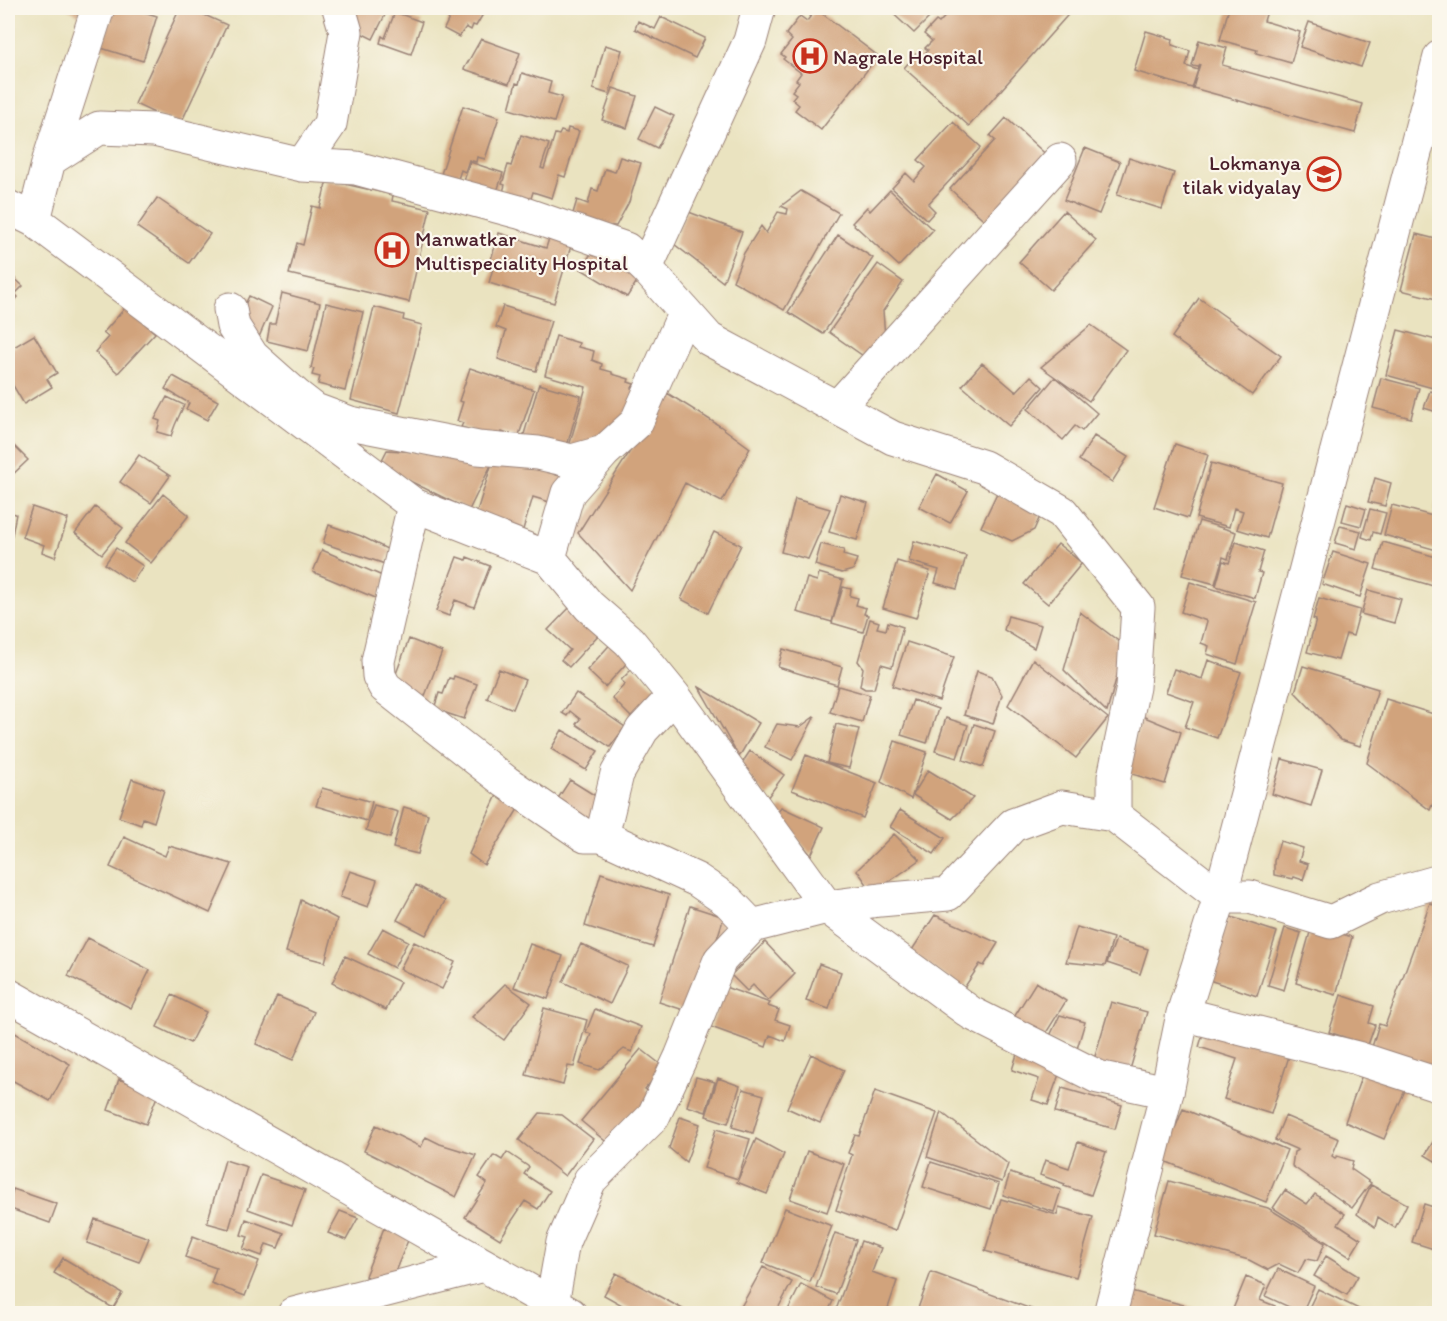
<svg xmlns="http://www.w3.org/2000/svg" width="1447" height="1321" font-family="Itim,sans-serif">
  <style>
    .building { fill: #d1a37b }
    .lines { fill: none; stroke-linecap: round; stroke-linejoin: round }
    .minor-casing { stroke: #9a8176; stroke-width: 35 }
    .major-casing { stroke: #9a8176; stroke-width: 35 }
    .minor { stroke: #fff; stroke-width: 33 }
    .major { stroke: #fff; stroke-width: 33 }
    .labels { text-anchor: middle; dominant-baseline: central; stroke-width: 4.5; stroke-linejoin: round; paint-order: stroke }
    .poi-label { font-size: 21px; fill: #4a1f2b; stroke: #fbf7ec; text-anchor: start }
  </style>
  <rect width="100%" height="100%" fill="#fbf7ec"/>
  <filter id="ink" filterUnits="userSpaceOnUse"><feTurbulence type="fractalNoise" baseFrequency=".0167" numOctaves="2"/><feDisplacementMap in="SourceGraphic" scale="12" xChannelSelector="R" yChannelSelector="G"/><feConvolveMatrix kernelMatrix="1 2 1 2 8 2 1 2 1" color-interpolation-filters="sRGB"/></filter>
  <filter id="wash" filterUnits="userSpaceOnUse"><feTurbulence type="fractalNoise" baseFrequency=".008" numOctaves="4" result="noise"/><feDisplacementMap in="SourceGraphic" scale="24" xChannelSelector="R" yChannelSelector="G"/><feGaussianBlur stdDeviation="1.35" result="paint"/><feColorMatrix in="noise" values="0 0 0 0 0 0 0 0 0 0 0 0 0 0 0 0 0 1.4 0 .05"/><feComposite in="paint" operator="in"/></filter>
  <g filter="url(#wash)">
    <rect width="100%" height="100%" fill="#eae3c0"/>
    <g id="blocks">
      <!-- building -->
      <path class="building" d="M66,8h18l-5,7z
        M114,8h17l26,8 -14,45 -42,-13z
        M180,8h9l38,17 -47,100 -45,-21z
        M353,8l5,2 2,-2 28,1 -15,30 -26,-13z
        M454,8h16l13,6 -7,12 -3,-1 -2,5 -5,-3 -7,10 -15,-8z
        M887,8h52l-25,25z
        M953,8h121l-105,118 -65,-58 12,-14 5,4 7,-8 -3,-2 7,-7 -8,-7 12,-13 3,2z
        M1229,8h39l-4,13 36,11 -9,31 -35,-10 1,-3 -37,-10z
        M816,9l62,47 -57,74 -26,-20 4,-5 -7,-6 4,-5 -4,-3 7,-9 -3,-2 5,-7 -18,-14 2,-2 -4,-3 11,-14 -6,-6 14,-18 7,5z
        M395,12l27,10 -11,32 -31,-11 2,-7 3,2z
        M661,17l44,21 -10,20 -60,-29 3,-8 17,8z
        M1309,22l61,21 -9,24 -61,-20z
        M1146,31l27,8 -1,6 18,6 -4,15 12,4 -6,18 -58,-17z
        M481,39l39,14 -11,31 -45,-15z
        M1199,40l28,8 -5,17 141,39 -8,29 -162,-45 7,-24 -2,3 -6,-1z
        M605,45l17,5 -13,44 -16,-5z
        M522,73l29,9 -3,11 14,4 -8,25 -45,-13 7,-26 3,1z
        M613,88l24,8 -10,32 -25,-8z
        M463,106l36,11 -14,42 -8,-2 -1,5 -7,-2 -4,12 -4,-2 -3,9 -17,-5z
        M655,107l19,9 -17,32 -18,-9z
        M1006,118l46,42 -61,66 -41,-37 45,-49 -5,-4z
        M953,122l28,25 -53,57 7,7 -8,9 -35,-32 14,-15 8,8 12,-14 -8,-7z
        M568,128l11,3 -14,46 -6,-2 -7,23 -19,-6 -5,16 -27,-9 4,-14 -3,-1 6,-19 3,1 10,-31 28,9 -8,24 3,1 11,-35 4,1 2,-4 6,2z
        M1085,148l35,14 -21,52 -35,-14z
        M620,157l21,6 -12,39 -13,24 -28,-1 -17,-5 6,-20 11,4 4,-15 6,2 7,-22 10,3z
        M1129,158l45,15 -12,36 -45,-14z
        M470,162l33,11 -7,22 -33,-11z
        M327,180l66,15 -1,6 38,8 -21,93 -120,-28 8,-31 6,2 9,-39 8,2z
        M890,190l43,40 -34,36 -47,-43 15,-16 3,4z
        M801,191l38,22 -55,97 -51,-29 11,-28 17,-27 5,7 12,-21 9,2 1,-5 -7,-3z
        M157,198l53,36 -21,29 -52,-36z
        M686,211l56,21 -19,50 -49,-38z
        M1064,211l32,29 -45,50 -32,-28z
        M551,232l22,7 -19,64 -65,-20 4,-15 -4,-2 10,-33 47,15z
        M1416,234l24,6v60l-39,-10z
        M838,235l35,23 -50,76 -35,-22z
        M596,246l45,29 -14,22 -46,-28z
        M878,264l25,18 -20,29 2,26 -16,23 -40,-28z
        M8,272l15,14 -8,8 3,3 -10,11z
        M282,293l38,10 -12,48 -41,-10 3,-17h5z
        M249,296l23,11 -13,30 -24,-11z
        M1199,298l82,58 -29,39 -80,-58z
        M326,303l37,9 -18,79 -27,-7 2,-7 -8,-2 2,-6 -3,-1z
        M503,306l48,15 -15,50 -38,-12 8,-28 -10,-4z
        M126,307l29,26 -37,40 -23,-21 13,-15 -5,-4z
        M374,307l30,8 -1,5 19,5 -23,88 -48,-13z
        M1091,325l35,25 -37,51 -48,-34z
        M1398,330l42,11v49l-54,-15z
        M34,335l23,38 -10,6 5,8 -28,17 -16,-27v-30l1,3z
        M556,336l23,7 -1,4 16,4 -2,9 10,4 -1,5 11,3v2l17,5 -1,3 6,2 -2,4 4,2 3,10 -41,43 -30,7 18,-63 -41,-12z
        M982,363l34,29 15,-16 12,11 -34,39 -47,-40z
        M470,368l64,22 -16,48 -16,-6 -2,6h-19l-10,-8 -10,-3 2,-4 -6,-2 6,-19 -4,-1z
        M173,376l45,25 -11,19 -21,-11 3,-6 -24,-14z
        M1055,377l42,36 -15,18 -7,-5 -12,14 -35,-31z
        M1381,378l38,10 -8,30 -38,-10z
        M539,384l42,12 -16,57 -43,-12z
        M1430,391l10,3v19l-16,-5z
        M667,393l53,33 30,22 -28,54 -37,-19 -55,107 -52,-57z
        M167,397l17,8 -9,20 -4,11 -14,-4 3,-11 -5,-2z
        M1094,436l34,21 -16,25 -33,-22z
        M8,440l20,20 -18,17 -2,-3z
        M1175,444l33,11 -20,63 -34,-11z
        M387,450l108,7 -26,53 -90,-44z
        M139,455l31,21 -19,27 -31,-21z
        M492,463l37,2 36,13 -9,26 -23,-7 -12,39 -47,-15z
        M1211,463l71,20 -15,55 -30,-9 6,-18 -9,-3 -5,19 -33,-9z
        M937,474l31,17 -18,32 -31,-16z
        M1375,478l16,5 -6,23 -17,-4z
        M997,493l44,21 -7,16 -22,11 -31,-14z
        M163,494l26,21 -38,48 -26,-20z
        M840,494l28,9 -11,37 -28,-8z
        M1439,494h1v19l-6,-2z
        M795,499l35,10 -22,50 -27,-7z
        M1347,503l19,6 -5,17 -19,-5z
        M1392,505l48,13v33l-56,-16z
        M32,507l36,12 -13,38 -13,-5 2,-7 -22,-8z
        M95,507l28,21 -21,26 -27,-21z
        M1370,509l16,4 -6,21 -7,-2 -2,8 -9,-3z
        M8,512l8,2 -4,21 -4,-1z
        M1199,521l37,11 -8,27 -5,-2 -8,27 -33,-9z
        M329,525l32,11 30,15 -6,13 -62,-21z
        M1340,526l21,5 -5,18 -21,-6z
        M714,532l27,13 -33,68 -27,-14z
        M914,541l52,15 -9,33 -22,-6 4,-13 -30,-9z
        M1236,542l28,9 -6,21 4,1 -7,25 -39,-12 7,-25 6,2z
        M1383,542l57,16v30l-65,-19z
        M821,544l23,6 -1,5 14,4 -4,11 -11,3 -27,-8z
        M1058,544l24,19 -34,41 -24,-20z
        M116,548l27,18 -11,16 -27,-18z
        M322,550l65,28 -9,21 -65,-27z
        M1333,552l38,12 -11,33 -38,-13z
        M457,557l9,3 1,-3 23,9 -16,41 -19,-7 -6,16 -13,-5z
        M897,561l33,10 -14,47 -33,-10z
        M819,573l24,7 -11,42 -35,-10 10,-34 10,3z
        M1190,582l66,20 -19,62 -30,-10 2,-8 -8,-3 6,-22 -26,-9z
        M843,587l8,2 -1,7 8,2 -2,7 10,3 -2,6 4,1 -5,17 -31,-9z
        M1368,590l33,9 -7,24 -33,-9z
        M1319,598l41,12 -7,26 -7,-2 -8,26 -31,-8 9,-32 -3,-1z
        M572,605l29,27 -32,35 -8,-7 9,-10 -22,-20z
        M1080,612l45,34 -18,66 -43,-42z
        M1008,616l33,9 -7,23 -30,-18z
        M870,619l9,3 -2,6 9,2 2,-8 15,5 -11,40 -11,-3 -7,25h-9l-5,-3 3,-18 -5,-7z
        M616,638l19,16 -30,33 -18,-17z
        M409,639l33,13 -21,54 -27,-27z
        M907,642l47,15 -15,44 -47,-15z
        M783,649l59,18 -5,18 -59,-18z
        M1033,659l75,59 -32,40 -68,-53z
        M1208,660l33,12 -24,66 -32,-11 9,-25 -28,-10 8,-23 28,10z
        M1303,666l75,23 -18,57 -19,-6 -46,-48z
        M633,668l33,31 -26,27 -28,-28 13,-14 -4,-4z
        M499,669l26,11 -12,29 -26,-11z
        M977,671l15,5 10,19 -9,29 -29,-9z
        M454,676l23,8 -13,35 -30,-10 5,-16 4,1 6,-16 4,1z
        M838,686l32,9 -8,27 -32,-10z
        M699,687l60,36 -20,34z
        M576,693l49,34 -15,20 -34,-23 4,-5 -10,-8 -3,5 -5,-3z
        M1386,699l54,17v94l-8,-5 -2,5 -63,-47z
        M913,700l25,9 -11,34 -26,-8z
        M815,716l-23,44 -27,-13 12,-23 23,3z
        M1142,716l39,16 -16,52 -39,-12z
        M946,718l22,7 -11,33 -22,-7z
        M836,724l23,5 -10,39 -22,-5z
        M974,724l21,7 -12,36 -20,-7z
        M562,730l36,21 -12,19 -35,-21z
        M895,741l32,11 -16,47 -30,-17z
        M750,751l34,24 -17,23 -27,-32z
        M806,755l71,28 -14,35 -71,-28z
        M1282,759l40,11 -11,36 -39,-12z
        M928,770l45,28 -21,21 -39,-24z
        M132,779l32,11 -10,32 -11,-4 -2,7 -22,-8z
        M570,780l37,23 -17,27 -37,-24z
        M322,788l50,14 -5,19 -51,-15z
        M499,791l22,13 -37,61 -15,-11z
        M374,805l24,7 -8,26 -24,-8z
        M404,807l24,7 -10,40 -25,-6z
        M781,807l43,20 -13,28 -34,-41z
        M900,810l45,28 -11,16 -44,-27z
        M894,834l26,26 -47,33 -16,-23z
        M124,837l41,19 4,-10 63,18 -22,49 -100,-46z
        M1280,841l23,7 -4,13 9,3 -5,16 -9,-3 -1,2 -19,-4v-14z
        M350,871l27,9 -9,27 -28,-10z
        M601,873l68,22 -16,52 -68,-21z
        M416,885l29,16 -19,34 -29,-15z
        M301,900l36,19 -12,43 -39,-10z
        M1430,903l10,3v162l-68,-21 7,-23 6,2z
        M690,906l34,11 -31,96 -34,-11z
        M935,915l63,28 -14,23 -4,-2 -16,24 -54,-35z
        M1228,916l49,16 -20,64 -48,-16z
        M1312,925l40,12 -16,58 -40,-12z
        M1077,927l36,11 -8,28 -39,-4z
        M383,928l25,13 -14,27 -26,-14z
        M1285,928l16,5 -17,57 -16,-5z
        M88,938l62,32 -19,38 -63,-32z
        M1116,939l32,10 -8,25 -33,-11z
        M414,942l41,20 -13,27 -42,-20z
        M765,942l30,32 -27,27 -15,-16 -6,6 -16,-16z
        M530,944l33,12 -15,43 -34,-12z
        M581,944l47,22 -18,38 -47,-22z
        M345,956l55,26 -14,28 -54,-27z
        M819,964l22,8 -12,37 -23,-8z
        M1036,982l30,19 -25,40 -30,-19z
        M505,984l26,19 -27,37 -32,-23z
        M725,987l45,16 -2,3 11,4 -4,10 15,5 -5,16 -15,-6 -4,12 -55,-20z
        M172,995l34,17 -16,31 -33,-16z
        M1341,995l33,11 -5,17 6,2 -7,20 -39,-13z
        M277,996l37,16 -21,48 -37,-16z
        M1111,1002l36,10 -18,61 -36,-10z
        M544,1008l43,12 -13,47 -6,-1 -5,19 -37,-10z
        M595,1009l46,18 -9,25 -8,-3 -25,21 -19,-6 11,-30 -5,-2z
        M1060,1015l25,7 -8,27 -29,-9z
        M1205,1027l85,26 -19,61 -47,-15 13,-40 -38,-12z
        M8,1029l62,35 -20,37 -42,-23z
        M1019,1048l44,15 -15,42 -16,-5 7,-21 -27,-9z
        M641,1049l23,18 -19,22 7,6 -42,50 -29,-24z
        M811,1054l33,16 -24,53 -33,-15z
        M1363,1072l43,16 -22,51 -39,-17z
        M696,1077l19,5 -9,30 -19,-6z
        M718,1078l22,8 -12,37 -22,-7z
        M119,1079l39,15 -12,30 -38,-14z
        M1062,1088l60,17 -7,24 -60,-17z
        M743,1089l21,6 -11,38 -21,-6z
        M875,1091l62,22 -42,118 -59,-21 6,-18 -2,-1 12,-36 -4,-2 7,-18 4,1z
        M1183,1109l89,36 1,-1 14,6 -21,52 -104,-42z
        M941,1112l67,52 -6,18 -75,-25z
        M540,1113l22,2 31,24 -28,37 -46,-36z
        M1285,1116l54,23 -7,17 3,2 2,-2 16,5 -2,8 20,14 -19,25 -60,-42 2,-14 4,-2 -23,-10z
        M680,1117l20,7 -14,38 -17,-14z
        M376,1125l45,22 5,-10 14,7 36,11 -20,42 -92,-46z
        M716,1129l34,10 -12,40 -34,-11z
        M1436,1137l4,2v25l-15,-9z
        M756,1139l28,15 -17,40 -30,-12z
        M1078,1142l28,10 -15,43 -27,-9 1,-2 -25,-9 5,-15 24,8z
        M807,1151l37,13 -17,48 -37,-13z
        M507,1152l22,15 -5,7 26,17 -12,18 -13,-8 -25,38 -35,-22 22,-34 -8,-6 15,-22 8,5z
        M225,1160l22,7 -18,62 -22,-6z
        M931,1162l68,22 -8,25 -68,-22z
        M1010,1173l51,17 -7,22 -51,-17z
        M261,1175l44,15 -13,35 -44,-16z
        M1169,1181l99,27 57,35 -8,18 -11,-2 -8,14 -19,-9 -11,6 -19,-10 -95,-26z
        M1371,1185l36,19 -12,24 -17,-11 -3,10 -18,-13z
        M13,1189l44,15 -7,19 -42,-15z
        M1285,1190l22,14 8,-10 30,20 -7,10 23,15 -11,18 -77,-49z
        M1001,1199l56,16 2,-8 34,10 -17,60 -91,-26z
        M1424,1204l16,5v42l-28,-9z
        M785,1208l47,18 -22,56 -47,-19z
        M340,1211l18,7 -12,22 -18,-7z
        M95,1219l54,19 -10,24 -52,-19z
        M246,1219l38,14 -6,15 -12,-4 -4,12 -19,-7 5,-12 -7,-2z
        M384,1228l25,10 -20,48 -24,-10z
        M835,1233l21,7 -20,54 -20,-7z
        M193,1236l66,25 -14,35 -34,-13 5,-15 -31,-11z
        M861,1241l20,7 -9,24 25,9 -11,33h-43l-7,-4z
        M1326,1256l32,20 -11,19 -33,-19z
        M63,1258l59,35 -9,15 -59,-35z
        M763,1267l29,15 -17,32h-38z
        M1278,1269l36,17 -12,27 -37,-17z
        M931,1272l111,41v1h-126z
        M616,1273l76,41h-54l-34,-19z
        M1246,1277l20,8 -6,15 15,6 -4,8h-40z
        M801,1284l32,17 -6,13h-41z
        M1318,1289l47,23 -1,2h-58z
        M1131,1291l83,22v1h-78l-10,-3z"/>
    </g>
  </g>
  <g filter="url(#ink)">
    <use href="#blocks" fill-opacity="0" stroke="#9a8176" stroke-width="1.5"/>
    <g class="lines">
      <!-- minor casing -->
      <g class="minor-casing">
        <path id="minor" d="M49,160l49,-152
          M302,165l28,-41 16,-92 -7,-24
          M8,207l26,13 380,285 135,53 40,48 40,35 45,55 153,211 144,106 127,64 69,15
          M34,220l15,-60 50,-32 55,2 148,35 54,3 163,44 107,37 20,19 63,71 184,99 91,29 78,45 76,95 -5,80 -19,90v38l106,82h30l81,25 49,-24 60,-17
          M646,268l104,-227 9,-33
          M230,309l3,17 19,30 45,40 18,14 35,13 128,25 60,5 34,8 32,-9 32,-29 49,-111
          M837,408l223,-248
          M414,505l-36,156 1,15 6,11 121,95 79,54h17l95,44 31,21 24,25
          M549,558l19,-65 36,-41
          M602,836l15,-62 25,-44 32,-34
          M1183,1014l174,44 83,27
          M552,1304l11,-62 27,-62 63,-63 28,-60 39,-97 32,-34 75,-19 53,-7 68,-6 65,-69 49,-18 52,8
          M294,1314l189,-49"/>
      </g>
      <!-- major casing -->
      <g class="major-casing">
        <path id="major" d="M8,995l562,319
          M1110,1314l57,-222 16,-78 37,-117 220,-840"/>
      </g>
      <!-- minor -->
      <use href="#minor" class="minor"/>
      <!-- major -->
      <use href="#major" class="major"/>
    </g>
  </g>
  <!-- icons -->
  <defs>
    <g id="hospital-ring" transform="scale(1.725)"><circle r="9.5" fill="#fbf7ec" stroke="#c8321e" stroke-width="1.5"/><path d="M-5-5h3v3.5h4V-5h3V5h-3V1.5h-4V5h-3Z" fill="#c8321e"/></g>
    <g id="school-ring" transform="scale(1.725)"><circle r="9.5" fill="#fbf7ec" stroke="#c8321e" stroke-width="1.5"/><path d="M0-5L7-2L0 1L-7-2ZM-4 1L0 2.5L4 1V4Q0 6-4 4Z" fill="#c8321e"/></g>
  </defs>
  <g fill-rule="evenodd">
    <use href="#hospital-ring" x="810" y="56"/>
    <use href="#school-ring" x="1324" y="174"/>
    <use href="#hospital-ring" x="392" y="250"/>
  </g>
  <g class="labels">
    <!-- poi labels -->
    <g class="poi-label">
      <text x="833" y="56">Nagrale Hospital</text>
      <text x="1301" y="162" text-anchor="end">Lokmanya<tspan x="1301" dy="24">tilak vidyalay</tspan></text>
      <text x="415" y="238">Manwatkar<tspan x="415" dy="24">Multispeciality Hospital</tspan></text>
    </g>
  </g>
  <!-- margin -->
  <rect width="1447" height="1321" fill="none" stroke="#fbf7ec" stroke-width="30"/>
</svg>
